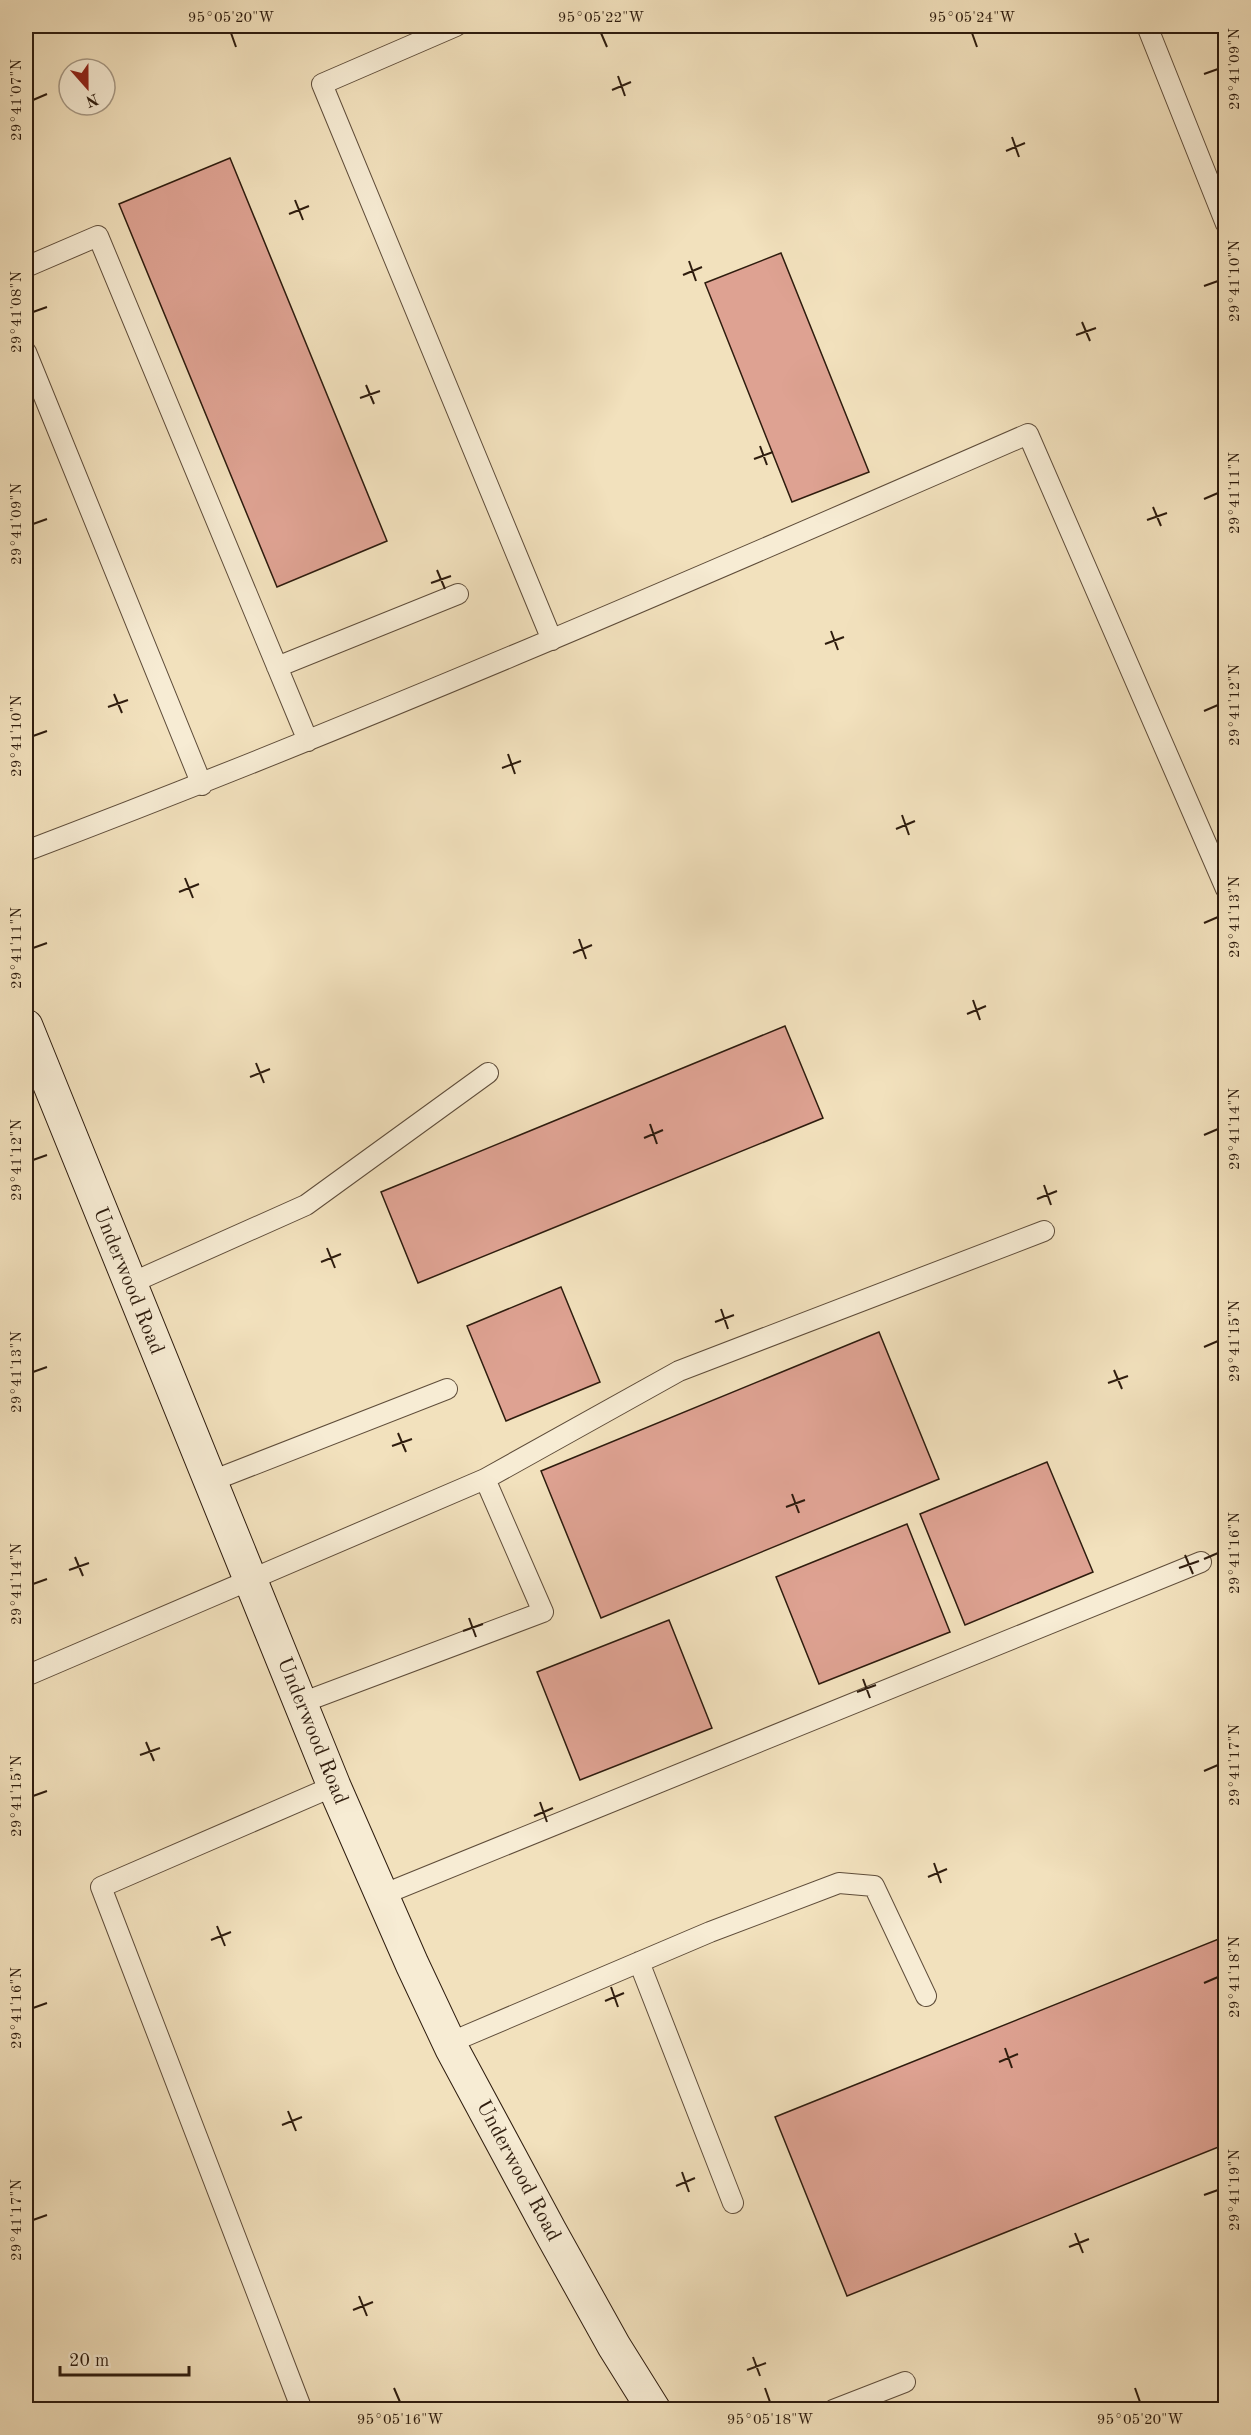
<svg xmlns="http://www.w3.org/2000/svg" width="1251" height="2435" font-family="'Old Standard TT',serif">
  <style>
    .building { fill: #dea292; stroke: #2e1c0e; stroke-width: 1.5 }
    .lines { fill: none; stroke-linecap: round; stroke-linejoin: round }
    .service-casing { stroke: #5f4d3a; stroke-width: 22 }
    .secondary-casing { stroke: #2e1c0e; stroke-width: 35 }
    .service { stroke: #f7ecd4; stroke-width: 20 }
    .secondary { stroke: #f7ecd4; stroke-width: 33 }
    .ticks { fill: none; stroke: #2e1c0e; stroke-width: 2 }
    .labels { text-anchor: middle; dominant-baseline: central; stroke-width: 5; stroke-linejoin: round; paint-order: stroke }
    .street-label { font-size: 21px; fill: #2e1c0e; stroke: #f7ecd4 }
    .neatline { fill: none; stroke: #2e1c0e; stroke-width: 2 }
    .ticks-label { font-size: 15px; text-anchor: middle; fill: #2e1c0e }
  </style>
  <rect width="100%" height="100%" fill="#f2e1bd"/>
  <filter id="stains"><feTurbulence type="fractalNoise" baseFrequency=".00333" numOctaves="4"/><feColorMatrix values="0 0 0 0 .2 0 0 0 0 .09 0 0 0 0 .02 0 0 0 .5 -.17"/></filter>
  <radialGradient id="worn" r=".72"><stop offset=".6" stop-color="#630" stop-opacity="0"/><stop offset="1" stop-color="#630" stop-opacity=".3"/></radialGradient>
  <!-- building -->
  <path class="building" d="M230,158l157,383 -110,46 -158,-383z
    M781,253l88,219 -77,30 -87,-219z
    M785,1026l38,92 -405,165 -37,-91z
    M561,1287l39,95 -94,39 -39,-95z
    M879,1332l60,147 -338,139 -60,-147z
    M1047,1462l46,110 -128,53 -45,-111z
    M907,1524l43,108 -131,52 -43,-107z
    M669,1620l43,108 -132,52 -43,-108z
    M1226,1936v208l-379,152 -72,-179z"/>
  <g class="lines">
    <!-- service casing -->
    <g class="service-casing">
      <path id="service" d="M456,26l-134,58 230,556
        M1147,26l79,198
        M26,267l72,-31 210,505
        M26,352l176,433
        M277,667l181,-73
        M26,851c338,-128 670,-272 1002,-417l198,455
        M129,1284l177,-79 182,-132
        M485,1479l194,-108 365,-140
        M209,1482l238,-93
        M26,1676l459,-197 58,133 -242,91
        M382,1895l819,-333
        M639,1962l94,241
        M449,2043l261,-111 129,-49 35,3 52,110
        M302,2410l-201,-523 233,-101
        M833,2410l72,-28"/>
    </g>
    <!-- secondary casing -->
    <g class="secondary-casing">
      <path id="secondary" d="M26,1026l308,760 78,178 40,85 98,182 64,115 40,64"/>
    </g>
    <!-- service -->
    <use href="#service" class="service"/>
    <!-- secondary -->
    <use href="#secondary" class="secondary"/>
  </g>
  <!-- ticks -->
  <path class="ticks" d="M231,33l5,14M601,33l6,14M972,33l5,14M1204,74l14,-5M618,76l7,20M612,90l19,-8M33,100l14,-6M1012,137l7,20M1006,151l19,-8M295,200l8,20M289,214l20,-8M689,261l7,20M683,275l19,-8M1204,286l14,-5M33,312l14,-5M1082,322l8,19M1076,335l20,-7M366,385l8,19M360,398l20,-7M760,446l7,19M754,459l19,-7M1204,499l14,-6M1153,507l8,19M1147,520l20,-7M33,524l14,-5M437,570l8,19M431,583l20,-7M831,631l7,19M825,644l19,-7M114,694l8,19M108,707l20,-7M1204,711l14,-6M33,736l14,-5M508,754l7,20M502,768l19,-7M902,815l7,20M896,829l19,-8M185,878l8,20M179,892l20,-8M1204,923l14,-6M579,939l7,20M33,948l14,-5M573,953l19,-8M973,1000l7,20M967,1014l19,-8M256,1063l8,20M250,1077l20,-8M650,1124l7,20M1204,1135l14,-6M644,1138l19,-8M33,1160l14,-5M1044,1185l7,20M1037,1199l20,-8M327,1248l8,20M321,1262l20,-8M721,1309l7,20M715,1322l19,-7M1204,1347l14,-6M1114,1370l8,19M33,1372l14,-5M1108,1383l20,-7M398,1433l8,19M392,1446l20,-7M792,1494l7,19M786,1507l19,-7M1185,1555l8,19M75,1557l8,19M1204,1559l14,-6M1179,1568l20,-7M69,1570l20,-7M33,1584l14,-5M469,1618l7,19M463,1631l20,-7M863,1679l7,19M857,1692l19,-7M146,1742l8,19M140,1755l20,-7M1204,1771l14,-6M33,1796l14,-5M540,1802l7,20M534,1816l19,-8M934,1863l7,20M928,1877l19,-8M217,1926l8,20M211,1940l20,-8M1204,1983l14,-6M611,1987l7,20M605,2001l19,-8M33,2008l14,-5M1005,2048l7,20M999,2062l19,-8M288,2111l8,20M282,2125l20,-8M682,2172l7,20M676,2186l19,-8M1204,2195l14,-5M33,2220l14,-5M1075,2233l8,20M1069,2247l20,-8M359,2296l8,20M353,2310l20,-8M753,2357l7,19M747,2370l19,-7M394,2388l6,14M765,2388l5,14M1135,2388l5,14"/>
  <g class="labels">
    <!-- street labels -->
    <g class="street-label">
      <text transform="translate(128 1281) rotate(68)">Underwood Road</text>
      <text transform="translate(312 1731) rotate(68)">Underwood Road</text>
      <text transform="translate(518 2171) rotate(62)">Underwood Road</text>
    </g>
  </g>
  <!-- margin -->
  <rect width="1251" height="2435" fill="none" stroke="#f2e1bd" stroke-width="66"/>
  <!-- north arrow -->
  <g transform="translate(87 87) rotate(159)"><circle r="28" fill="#f7ecd4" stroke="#a79985" stroke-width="1.5"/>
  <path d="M0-4.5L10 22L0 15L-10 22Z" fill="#8f2418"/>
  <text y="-9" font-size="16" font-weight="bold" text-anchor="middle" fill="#2e1c0e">N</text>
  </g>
  <!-- scale -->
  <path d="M60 2366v9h129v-9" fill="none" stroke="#2e1c0e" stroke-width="3"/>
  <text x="69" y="2366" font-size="18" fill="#2e1c0e" stroke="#f7ecd4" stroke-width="4.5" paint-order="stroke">20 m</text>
  <rect x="33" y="33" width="1185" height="2369" class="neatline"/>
  <g class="ticks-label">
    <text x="231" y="22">95°05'20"W</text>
    <text x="601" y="22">95°05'22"W</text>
    <text x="972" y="22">95°05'24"W</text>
    <text transform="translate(1234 69) rotate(-90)" y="5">29°41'09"N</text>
    <text transform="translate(16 100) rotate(-90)" y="5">29°41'07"N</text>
    <text transform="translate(1234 281) rotate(-90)" y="5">29°41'10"N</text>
    <text transform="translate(16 312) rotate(-90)" y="5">29°41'08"N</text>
    <text transform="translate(1234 493) rotate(-90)" y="5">29°41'11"N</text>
    <text transform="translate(16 524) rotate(-90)" y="5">29°41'09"N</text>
    <text transform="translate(1234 705) rotate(-90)" y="5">29°41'12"N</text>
    <text transform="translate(16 736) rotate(-90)" y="5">29°41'10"N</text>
    <text transform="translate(1234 917) rotate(-90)" y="5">29°41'13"N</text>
    <text transform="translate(16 948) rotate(-90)" y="5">29°41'11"N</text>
    <text transform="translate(1234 1129) rotate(-90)" y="5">29°41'14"N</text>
    <text transform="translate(16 1160) rotate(-90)" y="5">29°41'12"N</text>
    <text transform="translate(1234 1341) rotate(-90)" y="5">29°41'15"N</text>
    <text transform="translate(16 1372) rotate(-90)" y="5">29°41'13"N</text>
    <text transform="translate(1234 1553) rotate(-90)" y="5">29°41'16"N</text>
    <text transform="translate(16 1584) rotate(-90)" y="5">29°41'14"N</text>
    <text transform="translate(1234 1765) rotate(-90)" y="5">29°41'17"N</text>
    <text transform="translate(16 1796) rotate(-90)" y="5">29°41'15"N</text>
    <text transform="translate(1234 1977) rotate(-90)" y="5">29°41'18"N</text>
    <text transform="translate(16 2008) rotate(-90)" y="5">29°41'16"N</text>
    <text transform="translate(1234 2190) rotate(-90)" y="5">29°41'19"N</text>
    <text transform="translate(16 2220) rotate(-90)" y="5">29°41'17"N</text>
    <text x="400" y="2424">95°05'16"W</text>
    <text x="770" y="2424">95°05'18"W</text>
    <text x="1140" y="2424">95°05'20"W</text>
  </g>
  <rect width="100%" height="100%" filter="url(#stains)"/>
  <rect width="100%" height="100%" fill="url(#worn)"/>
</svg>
